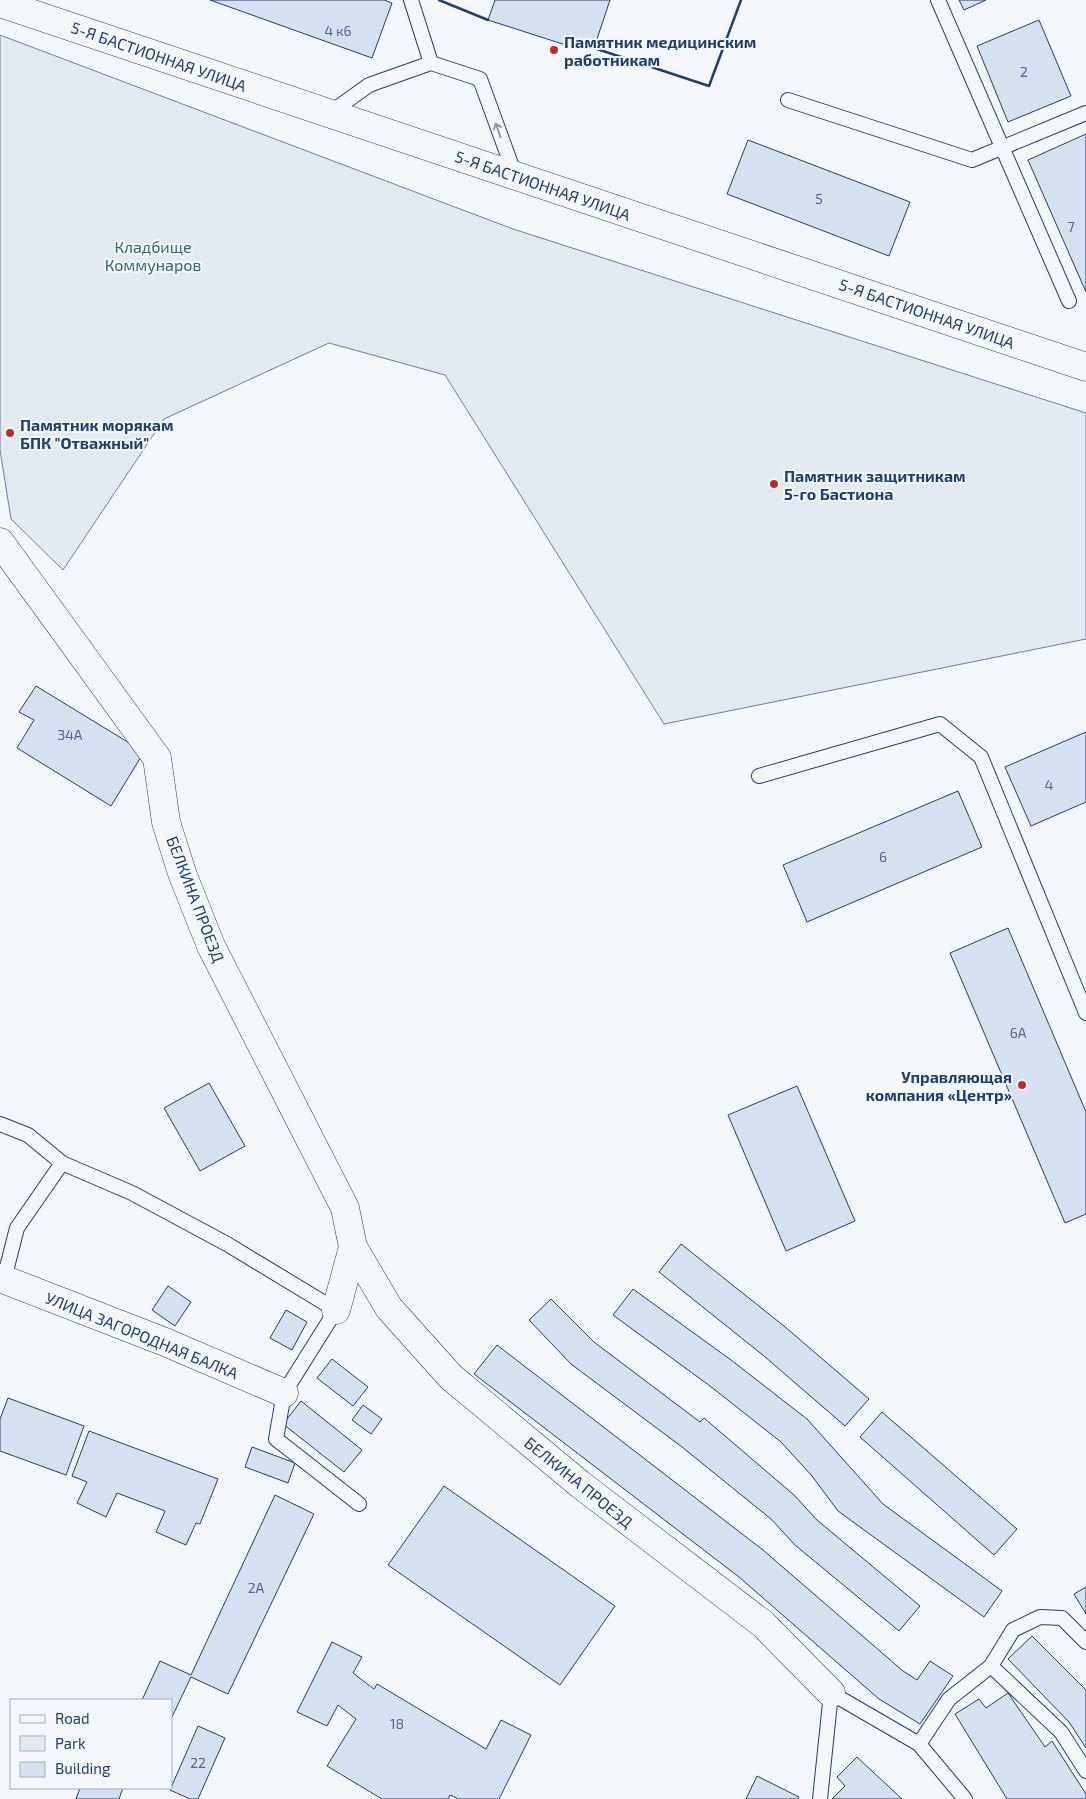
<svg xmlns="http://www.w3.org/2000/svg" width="1086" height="1799" font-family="'Exo 2',sans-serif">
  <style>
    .green { fill: #e3e9f0; stroke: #687fa3 }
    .building { fill: #d5e0f0; stroke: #1d3f73 }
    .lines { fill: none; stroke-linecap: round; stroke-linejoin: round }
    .lane-casing { stroke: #1d3f73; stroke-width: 16 }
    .street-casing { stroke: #1d3f73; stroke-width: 29 }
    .lane { stroke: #f4f7fb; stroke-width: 14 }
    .street { stroke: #f4f7fb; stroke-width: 28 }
    .wall { stroke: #1d3f73; stroke-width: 2.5 }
    .oneway { stroke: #889bb7 }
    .poi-dot { fill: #c62828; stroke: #f4f7fb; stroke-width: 2 }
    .labels { text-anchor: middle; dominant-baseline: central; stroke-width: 4; stroke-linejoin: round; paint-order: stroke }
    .number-label { font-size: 14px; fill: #4b6792 }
    .poi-label { font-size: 16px; font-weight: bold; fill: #1d3f73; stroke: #f4f7fb; text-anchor: start }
    .street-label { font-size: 16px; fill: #1d3f73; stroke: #f4f7fb }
    .park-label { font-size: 16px; fill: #2c6c60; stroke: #f4f7fb }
  </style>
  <rect width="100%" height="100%" fill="#f4f7fb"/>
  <!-- green -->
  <path class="green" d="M0,35l513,194 573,184v226l-422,85 -219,-349 -116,-32 -165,76 -101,151 -52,-51 -11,-69z"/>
  <!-- building -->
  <path class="building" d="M210,0h174l8,3 -20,55z
    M495,0h115l-16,48 -20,-7 -2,6 -84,-27z
    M959,0h27l-22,10z
    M1039,20l32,76 -63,26 -31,-76z
    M1086,134v158l-58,-132z
    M748,140l162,62 -21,54 -162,-62z
    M36,686l108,66 -33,54 -94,-58 17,-28 -15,-8z
    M1086,732v70l-55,24 -26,-59z
    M958,791l24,56 -175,75 -24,-57z
    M1008,928l78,184v102l-21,9 -115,-270z
    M209,1083l36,63 -45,25 -36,-63z
    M797,1086l58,135 -69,30 -58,-136z
    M681,1244l103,82 85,73 -24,27 -81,-70 -105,-84z
    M168,1286l23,16 -16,24 -23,-16z
    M633,1289l98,71 76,59 76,85 119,87 -18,26 -146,-106 -26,-35 -31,-34 -71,-56 -97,-71z
    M551,1299l43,43 106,80 4,-4 90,77 23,25 103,86 -21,25 -104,-86 -24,-26 -89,-72 -111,-83 -42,-44z
    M286,1310l21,12 -15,28 -22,-12z
    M497,1345l266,205 140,121 14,9 13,-19 23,15 -33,48 -41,-25 -140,-122 -265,-203z
    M332,1359l36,28 -15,19 -36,-28z
    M8,1398l76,28 -18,49 -66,-24v-32z
    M301,1401l61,49 -18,22 -61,-48z
    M363,1405l19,14 -11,15 -19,-14z
    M882,1412l135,117 -23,26 -134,-118z
    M89,1431l129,48 -18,45 -4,-1 -10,22 -30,-13 9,-21 -48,-18 -11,24 -29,-14 10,-21 -15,-6z
    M252,1447l43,16 -7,20 -43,-16z
    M444,1486l171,120 -55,79 -172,-120z
    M275,1495l39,19 -86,180 -37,-17 -20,42v-19h-29l18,-39 31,14z
    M1086,1587v27l-12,-20z
    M1032,1636l54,54v58l-17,-26 -61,-63z
    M332,1642l30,15 -9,16 21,16 3,-5 109,65 15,-29 30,15 -32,64h-40l-9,-4 -2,4h-66l-55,-33 29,-47 -18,-14 -11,21 -30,-14z
    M1008,1693l37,54 7,-6 34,53v5h-79l-52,-85 24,-15 7,9z
    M198,1726l27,12 -27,61h-8l-20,-9z
    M857,1757l45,42h-70l13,-13 -8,-9z
    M757,1776l42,21 -1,2h-52z
    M80,1788h43l-4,11h-43z"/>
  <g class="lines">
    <!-- lane casing -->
    <g class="lane-casing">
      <path id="lane" d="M411,0l20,63 49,16 35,96
        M938,0l131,301
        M788,100l184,60 114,-47
        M330,113l39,-28 62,-22
        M759,776l181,-52 41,33 105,256
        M0,1124l28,11 34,28 -45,65 -13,51
        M62,1163l70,30 95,51 109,66 -52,83 -8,46 83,65
        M991,1666l22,-36 27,-13 22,1 24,24
        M919,1744l30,-45 42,-33 70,66 25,39
        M820,1799l11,-106 88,51 46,55"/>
    </g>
    <!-- street casing -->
    <g class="street-casing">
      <path id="street" d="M0,3l1086,364
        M0,542l157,216 9,64 16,51 29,73 134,262 8,39 -17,63
        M353,1247l36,61 62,69 130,108 182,139 68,69
        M0,1278l165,64 119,51"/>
    </g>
    <!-- lane -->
    <use href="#lane" class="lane"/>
    <!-- street -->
    <use href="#street" class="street"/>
    <!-- wall -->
    <path class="wall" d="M439,0l49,20
      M594,48l115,38 32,-86"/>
  </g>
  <!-- one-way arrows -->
  <defs><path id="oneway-shaft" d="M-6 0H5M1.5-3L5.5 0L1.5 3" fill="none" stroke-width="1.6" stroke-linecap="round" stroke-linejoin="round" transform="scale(1.25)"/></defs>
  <use class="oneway" href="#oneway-shaft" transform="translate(498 130) rotate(-110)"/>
  <!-- markers -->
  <g class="poi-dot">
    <circle cx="554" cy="50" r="5"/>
    <circle cx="10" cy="433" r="5"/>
    <circle cx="774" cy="484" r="5"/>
    <circle cx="1022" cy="1085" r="5"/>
  </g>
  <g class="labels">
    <!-- number labels -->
    <g class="number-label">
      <text x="338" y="30">4 к6</text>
      <text x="1024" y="71">2</text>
      <text x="819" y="198">5</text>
      <text x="1071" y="226">7</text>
      <text x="70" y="734">34А</text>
      <text x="1049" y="784">4</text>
      <text x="883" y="856">6</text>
      <text x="1018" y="1032">6А</text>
      <text x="256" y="1587">2А</text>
      <text x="397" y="1723">18</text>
      <text x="198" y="1762">22</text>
    </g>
    <!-- poi labels -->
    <g class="poi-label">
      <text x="564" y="41">Памятник медицинским<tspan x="564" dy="18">работникам</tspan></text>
      <text x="20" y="424">Памятник морякам<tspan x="20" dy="18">БПК "Отважный"</tspan></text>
      <text x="784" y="475">Памятник защитникам<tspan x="784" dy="18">5-го Бастиона</tspan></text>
      <text x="1012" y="1076" text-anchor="end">Управляющая<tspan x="1012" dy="18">компания «Центр»</tspan></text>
    </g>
    <!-- street labels -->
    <g class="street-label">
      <text transform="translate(159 56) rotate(19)">5-Я БАСТИОННАЯ УЛИЦА</text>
      <text transform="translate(543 185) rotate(19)">5-Я БАСТИОННАЯ УЛИЦА</text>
      <text transform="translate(927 313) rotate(19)">5-Я БАСТИОННАЯ УЛИЦА</text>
      <text transform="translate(196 899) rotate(69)">БЕЛКИНА ПРОЕЗД</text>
      <text transform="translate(142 1335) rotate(22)">УЛИЦА ЗАГОРОДНАЯ БАЛКА</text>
      <text transform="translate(579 1482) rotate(39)">БЕЛКИНА ПРОЕЗД</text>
    </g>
    <!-- park labels -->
    <g class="park-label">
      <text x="153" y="246">Кладбище<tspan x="153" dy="18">Коммунаров</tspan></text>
    </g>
  </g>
  <!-- legend -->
  <rect x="10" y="1699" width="162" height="90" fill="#f4f7fb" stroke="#9eadc5"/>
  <rect x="20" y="1715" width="25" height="8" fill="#f4f7fb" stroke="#9eadc5"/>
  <text x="55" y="1724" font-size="15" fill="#1d3f73">Road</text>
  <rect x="20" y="1736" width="25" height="15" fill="#e3e9f0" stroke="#9eadc5"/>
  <text x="55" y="1749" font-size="15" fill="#1d3f73">Park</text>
  <rect x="20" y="1762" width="25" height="15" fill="#d5e0f0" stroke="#9eadc5"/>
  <text x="55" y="1774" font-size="15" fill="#1d3f73">Building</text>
</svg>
